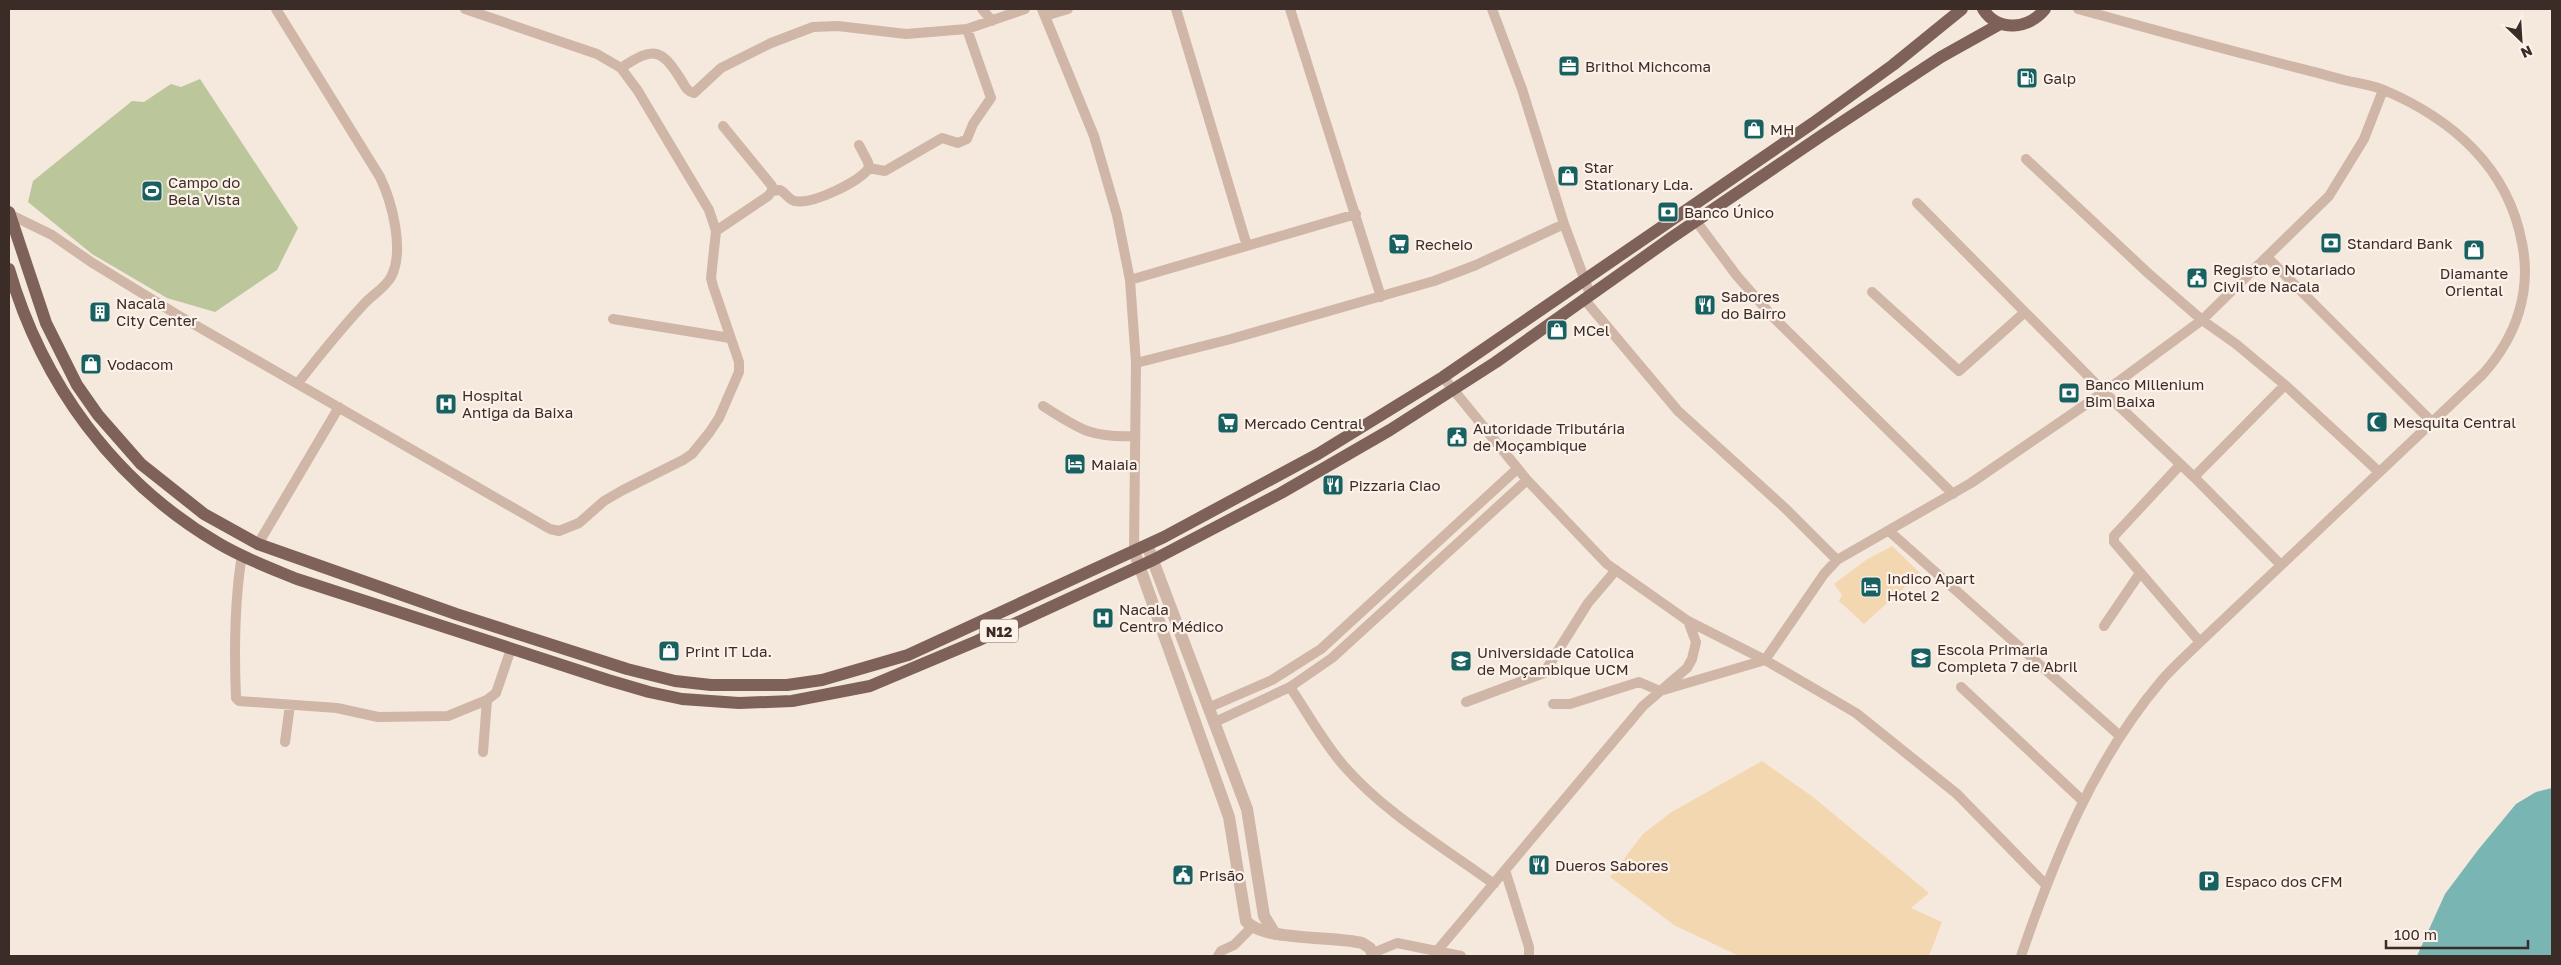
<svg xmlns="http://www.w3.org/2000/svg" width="2561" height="965" font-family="'Golos Text',sans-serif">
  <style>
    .green { fill: #bbc69b }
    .sand { fill: #f3d7b0 }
    .water { fill: #78b5b3 }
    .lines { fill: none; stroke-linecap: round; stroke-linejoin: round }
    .minor { stroke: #cfb6a7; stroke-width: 10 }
    .tertiary { stroke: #cfb6a7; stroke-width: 12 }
    .primary { stroke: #7e6158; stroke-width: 12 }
    .labels { text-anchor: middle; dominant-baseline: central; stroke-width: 4.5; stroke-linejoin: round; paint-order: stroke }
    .shield { fill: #fcf2ea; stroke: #756762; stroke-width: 1 }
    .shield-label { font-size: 14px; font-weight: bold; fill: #3b2c28 }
    .poi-label { font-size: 15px; fill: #3b2c28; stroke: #fcf2ea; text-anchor: start }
  </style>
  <rect width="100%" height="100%" fill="#f5e8dd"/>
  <!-- green -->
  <path class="green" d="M200,79l98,149 -21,42 -62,42 -48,-14 -75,-44 -64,-52 5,-21 99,-80 12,1 27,-18 10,3z"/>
  <!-- sand -->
  <path class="sand" d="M1892,546l28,27 -56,51 -25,-23 3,-6 -8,-11 32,-24z
    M1762,761l51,36 116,96 -18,15 31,14 -13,34h-190l-65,-31 -64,-48 33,-43 27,-21z"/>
  <!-- water -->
  <path class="water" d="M2552,788v168h-135l28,-62 33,-44 38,-46 20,-12z"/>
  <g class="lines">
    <!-- minor -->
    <path class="minor" d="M276,9l104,168c12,25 25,74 11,100 -6,11 -19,18 -27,27 -23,25 -45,52 -66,79
      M982,9l10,12
      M1042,9l52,127 23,79 13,65 6,83 -2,188
      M1176,9l71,237
      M1290,9l91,288
      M1492,9l30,80 42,135 26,70
      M1045,16l23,-7
      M621,68c34,-23 41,-19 62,15 3,5 5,9 11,10l27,-25 50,-25 42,-16 25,-1 68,8 61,-5 58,-20
      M2026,159l123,115 53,46 34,24 49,41 93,86
      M869,168l16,3 57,-33 16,5 9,-4 6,-15 18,-26 -24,-69
      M772,191l8,-1c6,3 9,10 15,11 17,4 64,-19 74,-33l-1,-6 -9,-17
      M1917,203l187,189 90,85 87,88
      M9,214l43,21 39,27 85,52 374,215 9,2 20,-8 25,-22 19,-11 60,-30 9,-6 17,-21 10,-15 20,-46v-10l-26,-76 -2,-8 5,-47 -7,-21 -71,-119 -17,-23 -24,-14 -132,-45
      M1696,221l41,55 36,41 180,177
      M716,231l52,-35 4,-5v-5l-49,-60
      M2268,258l165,165
      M1130,280l226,-66
      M1872,292l87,79 66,-59
      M1584,299l94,112 108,98 51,51
      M613,319l117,19
      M1136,363l95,-24 203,-58 42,-16 88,-41
      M1443,377l84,103 80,84 81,57 77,39 91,53 101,81 89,91
      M1043,406c37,23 47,32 92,30
      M2180,465l-66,71v6l86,100
      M2194,477l91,-92
      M1889,531l231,205
      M258,544l81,-137
      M242,555c-8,48 -8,95 -6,143l3,3 98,7 41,9 70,-1 39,-16 9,-7 15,-44
      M2104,626l36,-53
      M1290,687c17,25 33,55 54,79 41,47 99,81 150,118
      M1961,687l122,114
      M1466,702l78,-29 44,-70 28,-33
      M1553,704h17l69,-22 21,9 105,-31 59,-86 13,-14 134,-77 133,-91 98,-72 127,-124 35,-57 19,-49
      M1210,707l62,-27 49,-31 196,-180
      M1215,722l75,-35 42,-29 195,-178
      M285,742l5,-37
      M483,752l4,-52
      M1505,870l24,77v9
      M1437,951l206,-245 44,-38 5,-9 4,-17 -8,-21
      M1373,953l24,-10 64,13
      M1218,956l3,-5 13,-6 17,-17
      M2021,956c34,-99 73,-196 141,-276 12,-14 26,-26 38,-38l283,-268c33,-37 49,-82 39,-131 -14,-76 -70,-124 -138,-153 -12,-5 -27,-7 -40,-10 -29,-8 -58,-15 -88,-23 -59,-15 -119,-32 -178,-48"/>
    <!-- tertiary -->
    <path class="tertiary" d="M1147,545l100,264 17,107 11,18
      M1134,551l95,266 17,104c16,20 89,15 116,22l8,5 3,8"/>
    <!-- primary -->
    <path class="primary" d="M1983,9c15,24 46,20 62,0
      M9,212l37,111 31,62 21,30 43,49 63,50 54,30 198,70 171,55 48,12 36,4h76l35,-5 86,-25 256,-118 154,-83 125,-77 370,-254 80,-58 69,-56
      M9,269c33,114 105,213 209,274 25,15 52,25 79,36l311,101 41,12 33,7 57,4 53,-2 78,-15 107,-45 176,-81 128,-67 109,-63 106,-68 175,-124 150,-102 120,-79 59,-33"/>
  </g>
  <!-- icons -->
  <defs>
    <g id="office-square" transform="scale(1.125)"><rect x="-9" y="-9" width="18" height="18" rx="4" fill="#196160" stroke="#fcf2ea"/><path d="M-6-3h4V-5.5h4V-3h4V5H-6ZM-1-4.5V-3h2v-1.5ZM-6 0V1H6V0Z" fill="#fff"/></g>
    <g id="fuel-square" transform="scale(1.125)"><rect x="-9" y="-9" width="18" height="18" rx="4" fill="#196160" stroke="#fcf2ea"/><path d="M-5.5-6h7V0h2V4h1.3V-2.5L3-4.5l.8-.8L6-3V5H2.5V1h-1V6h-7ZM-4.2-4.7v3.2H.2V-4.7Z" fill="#fff"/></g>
    <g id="shop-square" transform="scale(1.125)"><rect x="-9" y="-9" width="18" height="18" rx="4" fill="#196160" stroke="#fcf2ea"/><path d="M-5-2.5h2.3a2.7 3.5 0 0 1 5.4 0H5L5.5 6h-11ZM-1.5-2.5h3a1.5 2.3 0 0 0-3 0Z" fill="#fff"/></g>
    <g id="stadium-square" transform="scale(1.125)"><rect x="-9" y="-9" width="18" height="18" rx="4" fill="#196160" stroke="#fcf2ea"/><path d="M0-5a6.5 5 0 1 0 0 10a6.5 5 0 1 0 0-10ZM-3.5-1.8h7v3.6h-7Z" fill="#fff"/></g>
    <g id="bank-square" transform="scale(1.125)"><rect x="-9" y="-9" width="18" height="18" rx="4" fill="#196160" stroke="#fcf2ea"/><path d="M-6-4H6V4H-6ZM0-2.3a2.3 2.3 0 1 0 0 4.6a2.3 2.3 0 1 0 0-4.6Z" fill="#fff"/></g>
    <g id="supermarket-square" transform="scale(1.125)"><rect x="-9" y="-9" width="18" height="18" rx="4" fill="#196160" stroke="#fcf2ea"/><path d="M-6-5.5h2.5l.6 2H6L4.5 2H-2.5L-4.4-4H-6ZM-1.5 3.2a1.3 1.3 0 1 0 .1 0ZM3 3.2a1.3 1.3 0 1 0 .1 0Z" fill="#fff"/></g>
    <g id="civic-square" transform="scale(1.125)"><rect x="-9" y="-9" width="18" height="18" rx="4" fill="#196160" stroke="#fcf2ea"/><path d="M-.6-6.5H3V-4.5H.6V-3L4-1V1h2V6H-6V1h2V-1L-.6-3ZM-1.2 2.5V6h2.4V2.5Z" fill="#fff"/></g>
    <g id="restaurant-square" transform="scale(1.125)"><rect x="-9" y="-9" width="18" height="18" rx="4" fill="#196160" stroke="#fcf2ea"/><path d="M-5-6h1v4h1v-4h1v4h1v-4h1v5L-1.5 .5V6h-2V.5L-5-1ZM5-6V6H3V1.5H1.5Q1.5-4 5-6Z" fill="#fff"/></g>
    <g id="building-square" transform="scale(1.125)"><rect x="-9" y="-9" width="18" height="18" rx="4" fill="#196160" stroke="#fcf2ea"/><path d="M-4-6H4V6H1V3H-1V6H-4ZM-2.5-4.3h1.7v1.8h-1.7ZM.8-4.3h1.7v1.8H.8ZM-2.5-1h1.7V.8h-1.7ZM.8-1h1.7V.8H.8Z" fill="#fff"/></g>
    <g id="hospital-square" transform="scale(1.125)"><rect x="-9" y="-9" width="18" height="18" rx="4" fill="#196160" stroke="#fcf2ea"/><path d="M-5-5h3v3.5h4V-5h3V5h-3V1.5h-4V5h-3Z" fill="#fff"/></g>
    <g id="mosque-square" transform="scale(1.125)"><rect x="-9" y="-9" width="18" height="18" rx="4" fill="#196160" stroke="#fcf2ea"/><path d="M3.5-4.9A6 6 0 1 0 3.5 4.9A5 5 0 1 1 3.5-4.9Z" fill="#fff"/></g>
    <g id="hotel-square" transform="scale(1.125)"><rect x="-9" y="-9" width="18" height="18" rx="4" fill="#196160" stroke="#fcf2ea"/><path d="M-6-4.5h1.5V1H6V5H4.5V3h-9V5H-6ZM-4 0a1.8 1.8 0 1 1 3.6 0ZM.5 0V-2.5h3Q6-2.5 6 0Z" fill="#fff"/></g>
    <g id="school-square" transform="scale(1.125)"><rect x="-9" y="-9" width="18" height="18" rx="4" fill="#196160" stroke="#fcf2ea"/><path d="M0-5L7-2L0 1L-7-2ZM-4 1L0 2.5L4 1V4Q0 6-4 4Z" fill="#fff"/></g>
    <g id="university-square" transform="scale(1.125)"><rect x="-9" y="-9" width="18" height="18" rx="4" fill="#196160" stroke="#fcf2ea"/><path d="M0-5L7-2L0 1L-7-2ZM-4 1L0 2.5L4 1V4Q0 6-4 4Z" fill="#fff"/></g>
    <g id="parking-square" transform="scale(1.125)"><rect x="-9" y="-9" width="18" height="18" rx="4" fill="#196160" stroke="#fcf2ea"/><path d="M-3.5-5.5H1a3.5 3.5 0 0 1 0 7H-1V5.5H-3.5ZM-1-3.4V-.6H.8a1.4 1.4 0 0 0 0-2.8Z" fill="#fff"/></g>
  </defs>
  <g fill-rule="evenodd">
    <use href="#office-square" x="1569" y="66"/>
    <use href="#fuel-square" x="2027" y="78"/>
    <use href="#shop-square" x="1754" y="129"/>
    <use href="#shop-square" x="1568" y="176"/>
    <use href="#stadium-square" x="152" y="191"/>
    <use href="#bank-square" x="1668" y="212"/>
    <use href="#bank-square" x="2331" y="243"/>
    <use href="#supermarket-square" x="1399" y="244"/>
    <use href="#shop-square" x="2474" y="250"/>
    <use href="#civic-square" x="2197" y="278"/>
    <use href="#restaurant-square" x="1705" y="305"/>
    <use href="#building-square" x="100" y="312"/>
    <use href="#shop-square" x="1557" y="330"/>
    <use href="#shop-square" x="91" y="364"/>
    <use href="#bank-square" x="2069" y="393"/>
    <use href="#hospital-square" x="446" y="404"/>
    <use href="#mosque-square" x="2377" y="422"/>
    <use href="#supermarket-square" x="1228" y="423"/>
    <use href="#civic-square" x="1457" y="437"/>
    <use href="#hotel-square" x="1075" y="464"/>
    <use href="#restaurant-square" x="1333" y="485"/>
    <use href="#hotel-square" x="1871" y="587"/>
    <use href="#hospital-square" x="1103" y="618"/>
    <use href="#shop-square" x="669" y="651"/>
    <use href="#school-square" x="1921" y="658"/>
    <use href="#university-square" x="1461" y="661"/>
    <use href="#restaurant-square" x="1539" y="865"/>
    <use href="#civic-square" x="1183" y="875"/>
    <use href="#parking-square" x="2209" y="881"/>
  </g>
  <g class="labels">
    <!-- shield labels -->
    <rect class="shield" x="980" y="619.5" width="38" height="23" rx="4"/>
    <g class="shield-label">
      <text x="999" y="631">N12</text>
    </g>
    <!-- poi labels -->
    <g class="poi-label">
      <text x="1585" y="66">Brithol Michcoma</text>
      <text x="2043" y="78">Galp</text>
      <text x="1770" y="129">MH</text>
      <text x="1584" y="167">Star<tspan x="1584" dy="17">Stationary Lda.</tspan></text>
      <text x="168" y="182">Campo do<tspan x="168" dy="17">Bela Vista</tspan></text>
      <text x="1684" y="212">Banco Único</text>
      <text x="2347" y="243">Standard Bank</text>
      <text x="1415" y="244">Recheio</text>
      <text x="2213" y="269">Registo e Notariado<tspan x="2213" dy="17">Civil de Nacala</tspan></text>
      <text x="2474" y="273" text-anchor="middle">Diamante<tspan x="2474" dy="17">Oriental</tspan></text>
      <text x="1721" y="296">Sabores<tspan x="1721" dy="17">do Bairro</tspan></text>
      <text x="116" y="303">Nacala<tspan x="116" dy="17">City Center</tspan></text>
      <text x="1573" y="330">MCel</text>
      <text x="107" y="364">Vodacom</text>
      <text x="2085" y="384">Banco Millenium<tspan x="2085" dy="17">Bim Baixa</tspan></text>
      <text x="462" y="395">Hospital<tspan x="462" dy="17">Antiga da Baixa</tspan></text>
      <text x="2393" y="422">Mesquita Central</text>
      <text x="1244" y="423">Mercado Central</text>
      <text x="1473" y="428">Autoridade Tributária<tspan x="1473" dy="17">de Moçambique</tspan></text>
      <text x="1091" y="464">Maiaia</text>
      <text x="1349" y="485">Pizzaria Ciao</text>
      <text x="1887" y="578">Indico Apart<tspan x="1887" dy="17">Hotel 2</tspan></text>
      <text x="1119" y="609">Nacala<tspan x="1119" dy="17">Centro Médico</tspan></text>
      <text x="1937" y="649">Escola Primaria<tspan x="1937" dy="17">Completa 7 de Abril</tspan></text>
      <text x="685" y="651">Print IT Lda.</text>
      <text x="1477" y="652">Universidade Catolica<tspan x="1477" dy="17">de Moçambique UCM</tspan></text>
      <text x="1555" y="865">Dueros Sabores</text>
      <text x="1199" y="875">Prisão</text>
      <text x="2225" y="881">Espaco dos CFM</text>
    </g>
  </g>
  <!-- border -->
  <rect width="2561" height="965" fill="none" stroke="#3b2c28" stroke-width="20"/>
  <!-- north arrow -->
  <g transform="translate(2521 40) rotate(155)" stroke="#fcf2ea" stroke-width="4" paint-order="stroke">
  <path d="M0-4L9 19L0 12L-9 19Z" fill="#3b2c28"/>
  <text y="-8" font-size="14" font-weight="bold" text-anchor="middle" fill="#3b2c28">N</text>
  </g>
  <!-- scale -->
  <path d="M2386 940v8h142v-8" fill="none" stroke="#3b2c28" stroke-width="2.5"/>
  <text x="2394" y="940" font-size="15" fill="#3b2c28" stroke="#fcf2ea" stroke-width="4" paint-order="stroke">100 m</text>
</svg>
